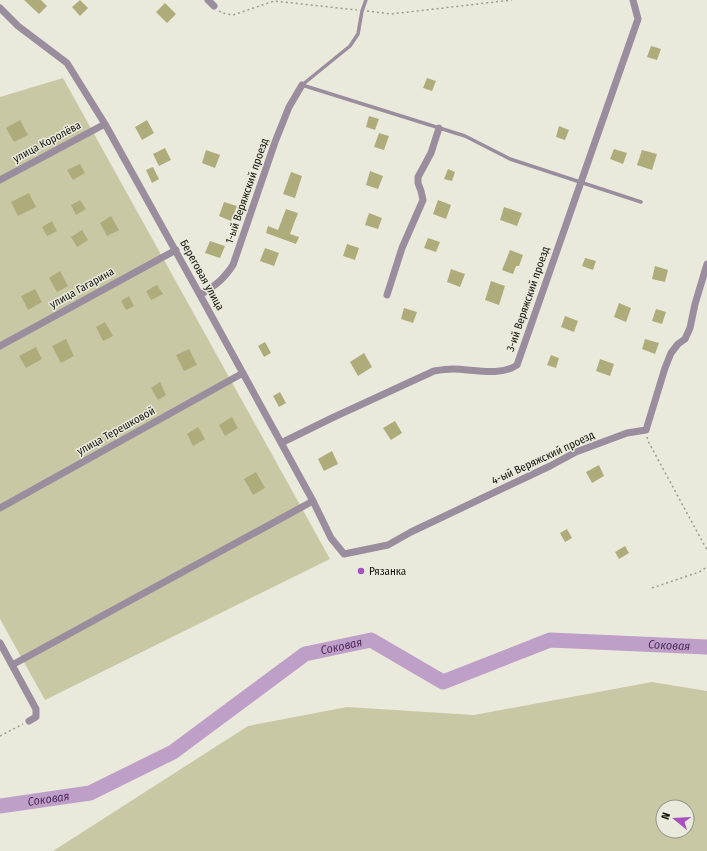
<svg xmlns="http://www.w3.org/2000/svg" width="707" height="851" font-family="'Fira Sans Condensed',sans-serif">
  <style>
    .green { fill: #c9c8a5; fill-rule: evenodd }
    .lines { fill: none; stroke-linecap: round; stroke-linejoin: round }
    .river { stroke: #be9fc7; stroke-width: 15 }
    .building { fill: #afac7b }
    .path { stroke: #9b9b91; stroke-width: 1.5; stroke-dasharray: 2 3; stroke-linecap: butt }
    .lane { stroke: #9a8d9e; stroke-width: 3.5 }
    .street { stroke: #9a8d9e; stroke-width: 7 }
    .poi-dot { fill: #a751bf; stroke: #eaeadc; stroke-width: 1.5 }
    .labels { text-anchor: middle; dominant-baseline: central; stroke-width: 3; stroke-linejoin: round; paint-order: stroke }
    .street-label { font-size: 11px; fill: #14140f; stroke: #eaeadc }
    .poi-label { font-size: 11px; fill: #14140f; stroke: #eaeadc; text-anchor: start }
    .water-label { font-size: 12px; font-style: italic; fill: #532b5f; stroke: #eaeadc }
  </style>
  <rect width="100%" height="100%" fill="#eaeadc"/>
  <!-- green -->
  <path class="green" d="M63,78l267,481 -285,141 -45,-81v-522z
    M652,682l55,9v160h-654l195,-125 99,-19 127,8zM663,807h24v24h-24z"/>
  <g class="lines">
    <!-- river -->
    <path class="river" id="s1" d="M0,806l90,-13 83,-41 132,-98 66,-14 72,42 107,-42 157,7"/>
  </g>
  <!-- building -->
  <path class="building" d="M24,0h17l6,6 -8,8z
    M80,0l8,8 -8,8 -8,-9z
    M165,3l11,11 -9,9 -11,-11z
    M651,46l10,3 -4,11 -10,-3z
    M427,78l9,3 -4,10 -9,-3z
    M369,116l10,3 -4,11 -9,-3z
    M20,120l8,15 -14,7 -8,-14z
    M147,120l7,13 -12,7 -7,-13z
    M559,126l10,4 -4,10 -9,-3z
    M379,133l10,3 -5,14 -10,-3z
    M165,148l6,12 -12,6 -6,-12z
    M614,149l13,4 -4,11 -13,-5z
    M206,150l14,5 -5,13 -13,-5z
    M642,150l15,4 -5,16 -15,-5z
    M80,164l5,9 -12,7 -6,-10z
    M153,167l6,12 -7,4 -6,-13z
    M448,169l7,3 -3,9 -8,-2z
    M370,171l13,5 -5,13 -12,-4z
    M291,172l11,4 -7,22 -12,-4z
    M29,193l7,14 -18,9 -7,-14z
    M80,200l6,9 -10,6 -5,-10z
    M438,200l13,5 -5,14 -13,-5z
    M224,202l13,4 -6,15 -12,-5z
    M504,207l18,6 -5,13 -17,-6z
    M286,209l12,4 -8,21 9,3 -3,7 -30,-11 2,-7 10,4z
    M369,213l13,5 -4,11 -13,-4z
    M111,216l8,14 -12,6 -7,-13z
    M52,221l5,10 -10,5 -5,-9z
    M82,230l6,10 -11,7 -6,-10z
    M428,238l12,4 -4,10 -12,-4z
    M210,241l15,5 -5,12 -15,-5z
    M347,244l12,4 -4,12 -12,-4z
    M265,248l14,5 -5,13 -14,-5z
    M510,250l13,5 -4,11h-3l-3,8 -11,-4z
    M585,258l11,3 -3,9 -11,-4z
    M655,266l13,4 -3,12 -13,-3z
    M451,269l14,5 -5,13 -13,-5z
    M60,271l8,15 -11,6 -8,-14z
    M491,281l14,5 -6,19 -14,-5z
    M157,285l6,9 -12,6 -5,-9z
    M35,289l7,13 -14,8 -7,-14z
    M129,296l5,10 -8,4 -5,-9z
    M619,303l12,5 -5,14 -12,-5z
    M404,308l13,4 -4,11 -12,-4z
    M656,309l10,3 -4,12 -10,-3z
    M565,316l13,5 -4,11 -13,-5z
    M105,322l8,14 -10,5 -7,-14z
    M66,339l8,17 -13,7 -9,-17z
    M645,339l14,4 -4,11 -13,-5z
    M265,342l6,11 -7,4 -6,-11z
    M36,347l6,12 -16,9 -7,-12z
    M189,349l8,16 -13,6 -8,-16z
    M364,353l8,14 -14,9 -8,-14z
    M551,355l8,3 -3,10 -9,-3z
    M600,359l14,5 -4,12 -14,-5z
    M160,382l6,13 -8,5 -7,-12z
    M280,392l6,11 -7,4 -6,-11z
    M232,417l6,11 -13,8 -6,-11z
    M395,421l7,12 -11,7 -8,-12z
    M198,427l7,12 -12,7 -6,-12z
    M332,451l6,13 -14,7 -6,-12z
    M599,465l5,11 -12,7 -6,-11z
    M256,472l9,16 -12,7 -9,-16z
    M567,529l5,9 -7,4 -5,-9z
    M625,546l4,7 -10,6 -4,-7z"/>
  <g class="lines">
    <!-- path -->
    <path class="path" d="M219,11l3,2 11,2 41,-14 83,9
      M367,11l24,3 121,-14
      M647,437l1,4 59,109
      M652,588l47,-16 8,-5
      M0,736l23,-12"/>
    <!-- lane -->
    <path class="lane" d="M302,85l163,51 45,23 131,43
      M302,85l48,-39 8,-12 4,-23 4,-11"/>
    <!-- street -->
    <path class="street" d="M208,0l6,6
      M0,8l18,18 49,37 38,61 95,171 113,206 18,37 13,16 44,-9 23,-13 139,-66 26,-14 51,-19 19,-3 19,-62 6,-15 7,-9 7,-5 5,-11 5,-24 12,-40
      M0,180l105,-56
      M200,295c16,-10 23,-15 33,-30l42,-123 14,-35 13,-22
      M387,295l15,-47 21,-48 -2,-9 -3,-8v-6l13,-24 8,-25
      M0,346l176,-96
      M281,443l53,-26 100,-46c6,-1 13,-2 19,-2 19,0 47,8 64,-4l121,-346 -5,-19
      M0,508l243,-135
      M0,643l36,66v8l-7,4
      M12,665l301,-164"/>
  </g>
  <!-- markers -->
  <circle class="poi-dot" cx="361" cy="571" r="4"/>
  <g class="labels">
    <!-- street labels -->
    <g class="street-label">
      <text transform="translate(47 142) rotate(-28)">улица Королёва</text>
      <text transform="translate(247 191) rotate(-71)">1-ый Веряжский проезд</text>
      <text transform="translate(202 275) rotate(61)">Береговая улица</text>
      <text transform="translate(82 288) rotate(-29)">улица Гагарина</text>
      <text transform="translate(528 299) rotate(-71)">3-ий Веряжский проезд</text>
      <text transform="translate(116 431) rotate(-29)">улица Терешковой</text>
      <text transform="translate(543 458) rotate(-25)">4-ый Веряжский проезд</text>
    </g>
    <!-- poi labels -->
    <g class="poi-label">
      <text x="369" y="571">Рязанка</text>
    </g>
    <!-- water labels -->
    <g class="water-label">
      <text stroke="none"><textPath href="#s1" startOffset="733">Соковая</textPath></text>
      <text stroke="none"><textPath href="#s1" startOffset="385">Соковая</textPath></text>
      <text stroke="none"><textPath href="#s1" startOffset="49">Соковая</textPath></text>
    </g>
  </g>
  <!-- north arrow -->
  <g transform="translate(675 819) rotate(288)"><circle r="19" fill="#eaeadc" stroke="#94948a"/>
  <path d="M0-3L7 15L0 10L-7 15Z" fill="#a751bf"/>
  <text y="-6" font-size="11" font-weight="bold" text-anchor="middle" fill="#14140f">N</text>
  </g>
</svg>
